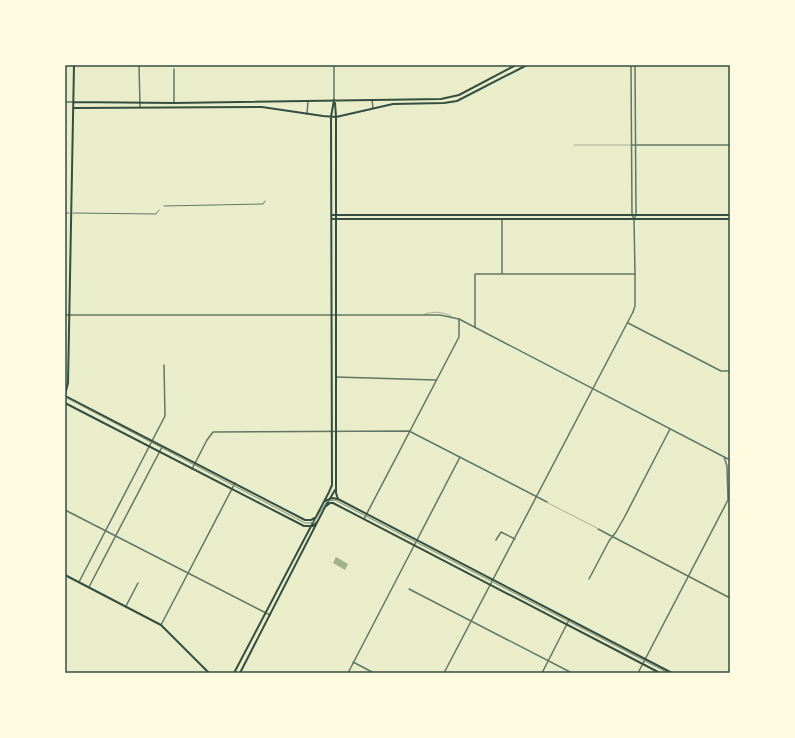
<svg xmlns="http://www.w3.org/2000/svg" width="795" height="738" font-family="'IBM Plex Sans',sans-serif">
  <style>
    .water { fill: #a3b18a }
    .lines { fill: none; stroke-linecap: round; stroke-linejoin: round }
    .service { stroke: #617663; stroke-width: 0.5 }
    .pedestrian { stroke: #617663; stroke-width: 1 }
    .minor { stroke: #617663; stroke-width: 1.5 }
    .tertiary { stroke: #617663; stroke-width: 1.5 }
    .secondary { stroke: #344e41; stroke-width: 2 }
    .tram { stroke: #7c8e77; stroke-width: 1 }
    .rail { stroke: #7c8e77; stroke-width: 1 }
    .neatline { fill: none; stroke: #344e41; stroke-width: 1.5 }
  </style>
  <rect width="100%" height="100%" fill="#e9edc9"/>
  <!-- water -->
  <path class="water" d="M336,557l12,7 -3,6 -12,-7z"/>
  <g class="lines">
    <!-- service -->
    <path class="service" d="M574,145h57
      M425,314c9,-3 18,-2 26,2
      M548,503l49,25"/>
    <!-- pedestrian -->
    <path class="pedestrian" d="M164,206l99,-2 2,-3
      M65,213h4
      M73,213l83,1 3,-4"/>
    <!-- minor -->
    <path class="minor" d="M139,65l1,42
      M174,69v34
      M65,102h8
      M632,145h98
      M502,274v-55
      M628,323l93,48h9
      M475,327v-53h160v32l-2,6
      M336,377l100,3
      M192,469l15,-29 6,-8 196,-1 138,71
      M65,510l205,105
      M364,519l95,-182v-18
      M598,529l132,69
      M417,540l43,-83
      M496,540l5,-8 14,7
      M589,579l20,-38 7,-9 8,-14 46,-89
      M79,582l86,-166 -1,-51
      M89,587l73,-140
      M409,589l163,84
      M126,606l12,-23
      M161,625l74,-142
      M353,662l21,11
      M542,673l27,-53"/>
    <!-- tertiary -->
    <path class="tertiary" d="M631,65l1,150 2,4 1,55
      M334,100v-35
      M372,100l1,8
      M307,114l1,-13
      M634,219l2,-4 -1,-150
      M65,315h375l19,4 271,141
      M348,673l69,-133
      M444,673l189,-361
      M638,673l90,-173 -1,-34 -3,-9"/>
    <!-- secondary -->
    <path class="secondary" d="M73,102l101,1 267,-4 18,-4 57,-30
      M335,103l1,14v376l2,6
      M73,108l189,-1 61,9 13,1 57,-13 51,-1 13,-2 70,-36
      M332,215h398
      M332,219h398
      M65,395l3,-12 6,-318
      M65,396l240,124h6l3,-2
      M65,403l239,123h9l4,-4
      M325,501l7,-3 6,1 334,174
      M325,507l5,-4h3l327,170
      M65,575l96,50 48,48
      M234,673l95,-181 3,-7 -1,-368 3,-17
      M240,673l85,-166 10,-17"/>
    <!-- tram -->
    <path class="tram" d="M65,397l240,126h4l5,-1 13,-21 8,-1 333,173"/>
    <!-- rail -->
    <path class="rail" d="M65,671l2,2"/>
  </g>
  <!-- border -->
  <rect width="795" height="738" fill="none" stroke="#fefae0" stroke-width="132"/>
  <rect x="66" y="66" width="663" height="606" class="neatline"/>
</svg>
